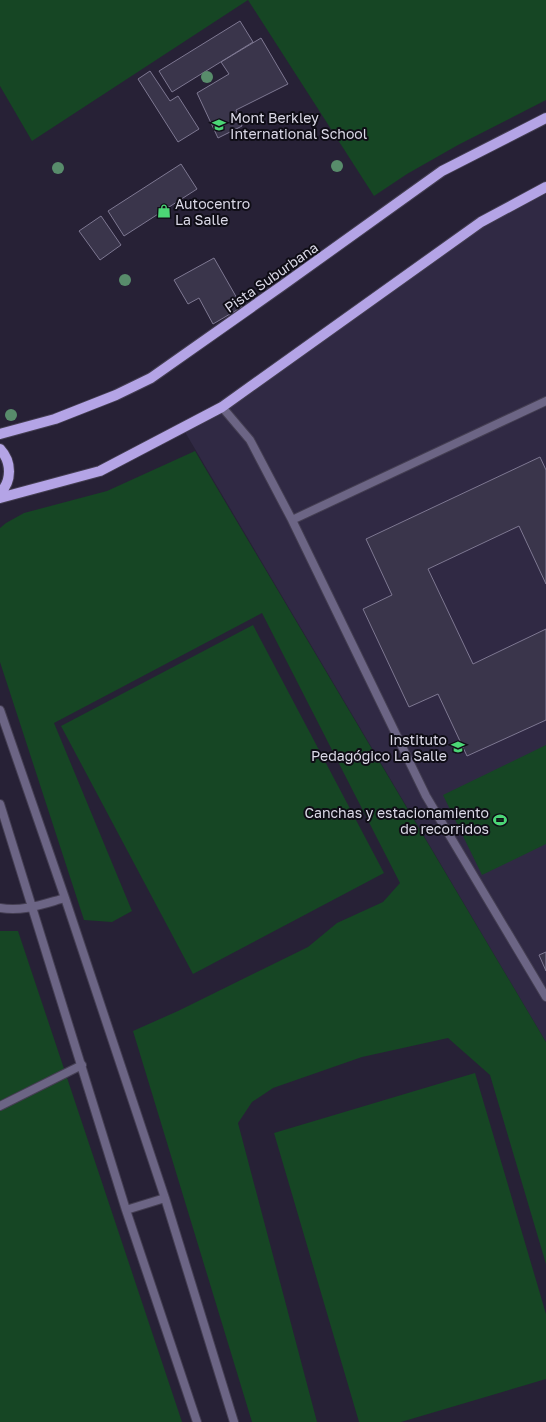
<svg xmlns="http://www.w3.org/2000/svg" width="546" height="1422" font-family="'Golos Text',sans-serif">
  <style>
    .built { fill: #302944 }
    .green { fill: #164624 }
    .building { fill: #3a354b; stroke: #7e7892 }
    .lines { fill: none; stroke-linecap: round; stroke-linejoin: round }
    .lane-casing { stroke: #443e52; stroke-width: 10 }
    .primary-casing { stroke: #443e52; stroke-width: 12 }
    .lane { stroke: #6c6585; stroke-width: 8 }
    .primary { stroke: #b4a4e6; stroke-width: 10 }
    .tree { fill: #588c6b }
    .labels { text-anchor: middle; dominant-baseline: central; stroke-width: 4; stroke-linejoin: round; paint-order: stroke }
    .poi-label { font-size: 14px; fill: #dbd9e7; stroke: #0f0d16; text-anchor: start }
    .street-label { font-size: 14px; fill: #dbd9e7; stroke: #0f0d16 }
  </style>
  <rect width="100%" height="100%" fill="#272136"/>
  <!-- built -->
  <path class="built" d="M546,187v855l-364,-615 40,-20 259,-185z"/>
  <!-- green -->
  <path class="green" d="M0,0h546v100l-88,45 -51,29 -33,22 -126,-196 -216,141 -32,-55z
    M195,451l351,591v222l-56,-189 -42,-37 -86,19 -89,31 -21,14 -14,21 79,299h-65l-119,-391 45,-20 130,-64 29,-24 46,-21 17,-19 -138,-270 -208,110 78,188 -20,11 -28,-2 -84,-258v-134l6,-5 18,-10 83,-22z
    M253,625l131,248 -191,101 -132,-248z
    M546,745v99l-64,31 -39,-80z
    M0,931h18l164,491h-182z
    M475,1073l71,241v65l-145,43h-42l-85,-289z"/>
  <!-- building -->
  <path class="building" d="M240,21l13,21 -81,50 -13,-21z
    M261,38l27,46 -52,26 6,16 -24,12 -21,-45 32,-19 -8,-12z
    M150,71l20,30 8,-5 21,33 -21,13 -40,-63z
    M181,164l16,25 -73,47 -16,-25z
    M101,216l20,29 -21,15 -21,-29z
    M214,258l28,49 -29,17 -14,-26 -11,6 -14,-24z
    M540,457l6,13v114l-27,-58 -91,43 45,95 73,-35v91l-79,36 -29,-62 -29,13 -46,-98 29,-14 -26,-56z
    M546,952v19l-7,-16z"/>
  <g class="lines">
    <!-- lane casing -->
    <g class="lane-casing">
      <path id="lane" d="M222,407l28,33 42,80 254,-119
        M292,520l134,276 120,201
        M0,710l65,188 100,300 69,224
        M0,804l126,406 71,212
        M0,908c23,4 43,-4 65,-10
        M0,1106l82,-41
        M126,1210l39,-12"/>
    </g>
    <!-- primary casing -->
    <g class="primary-casing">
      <path id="primary" d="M0,434l55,-15 61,-24 35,-17 132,-93 159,-114 104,-53
        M0,449c12,13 12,32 0,44
        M0,498l100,-27 122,-64 259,-185 65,-35"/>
    </g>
    <!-- lane -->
    <use href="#lane" class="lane"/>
    <!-- primary -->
    <use href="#primary" class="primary"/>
  </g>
  <!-- trees -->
  <g class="tree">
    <circle cx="207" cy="77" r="6"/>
    <circle cx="337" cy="166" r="6"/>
    <circle cx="58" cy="168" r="6"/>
    <circle cx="125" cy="280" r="6"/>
    <circle cx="11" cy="415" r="6"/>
  </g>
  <!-- icons -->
  <defs>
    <g id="school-bare" transform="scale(1.08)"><path d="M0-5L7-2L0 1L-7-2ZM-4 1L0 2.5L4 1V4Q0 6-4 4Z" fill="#4cd676" stroke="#0f0d16" stroke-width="2.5" paint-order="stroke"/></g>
    <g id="shop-bare" transform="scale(1.08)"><path d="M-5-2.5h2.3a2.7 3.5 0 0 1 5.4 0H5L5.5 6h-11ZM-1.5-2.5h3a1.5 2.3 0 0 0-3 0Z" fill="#4cd676" stroke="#0f0d16" stroke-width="2.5" paint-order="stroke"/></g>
    <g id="stadium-bare" transform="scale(1.08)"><path d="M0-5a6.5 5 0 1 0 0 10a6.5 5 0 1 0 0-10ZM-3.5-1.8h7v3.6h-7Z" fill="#4cd676" stroke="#0f0d16" stroke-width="2.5" paint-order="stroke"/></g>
  </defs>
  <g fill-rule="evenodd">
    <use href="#school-bare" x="219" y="125"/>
    <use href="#shop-bare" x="164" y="211"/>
    <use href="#school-bare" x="458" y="747"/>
    <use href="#stadium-bare" x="500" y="820"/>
  </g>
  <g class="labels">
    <!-- poi labels -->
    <g class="poi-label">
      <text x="230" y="117">Mont Berkley<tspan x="230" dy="16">International School</tspan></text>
      <text x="175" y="203">Autocentro<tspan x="175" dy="16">La Salle</tspan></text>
      <text x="447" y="739" text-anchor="end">Instituto<tspan x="447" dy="16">Pedagógico La Salle</tspan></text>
      <text x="489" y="812" text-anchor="end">Canchas y estacionamiento<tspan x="489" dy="16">de recorridos</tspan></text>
    </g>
    <!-- street labels -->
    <g class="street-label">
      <text transform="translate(271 277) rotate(-35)">Pista Suburbana</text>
    </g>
  </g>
</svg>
